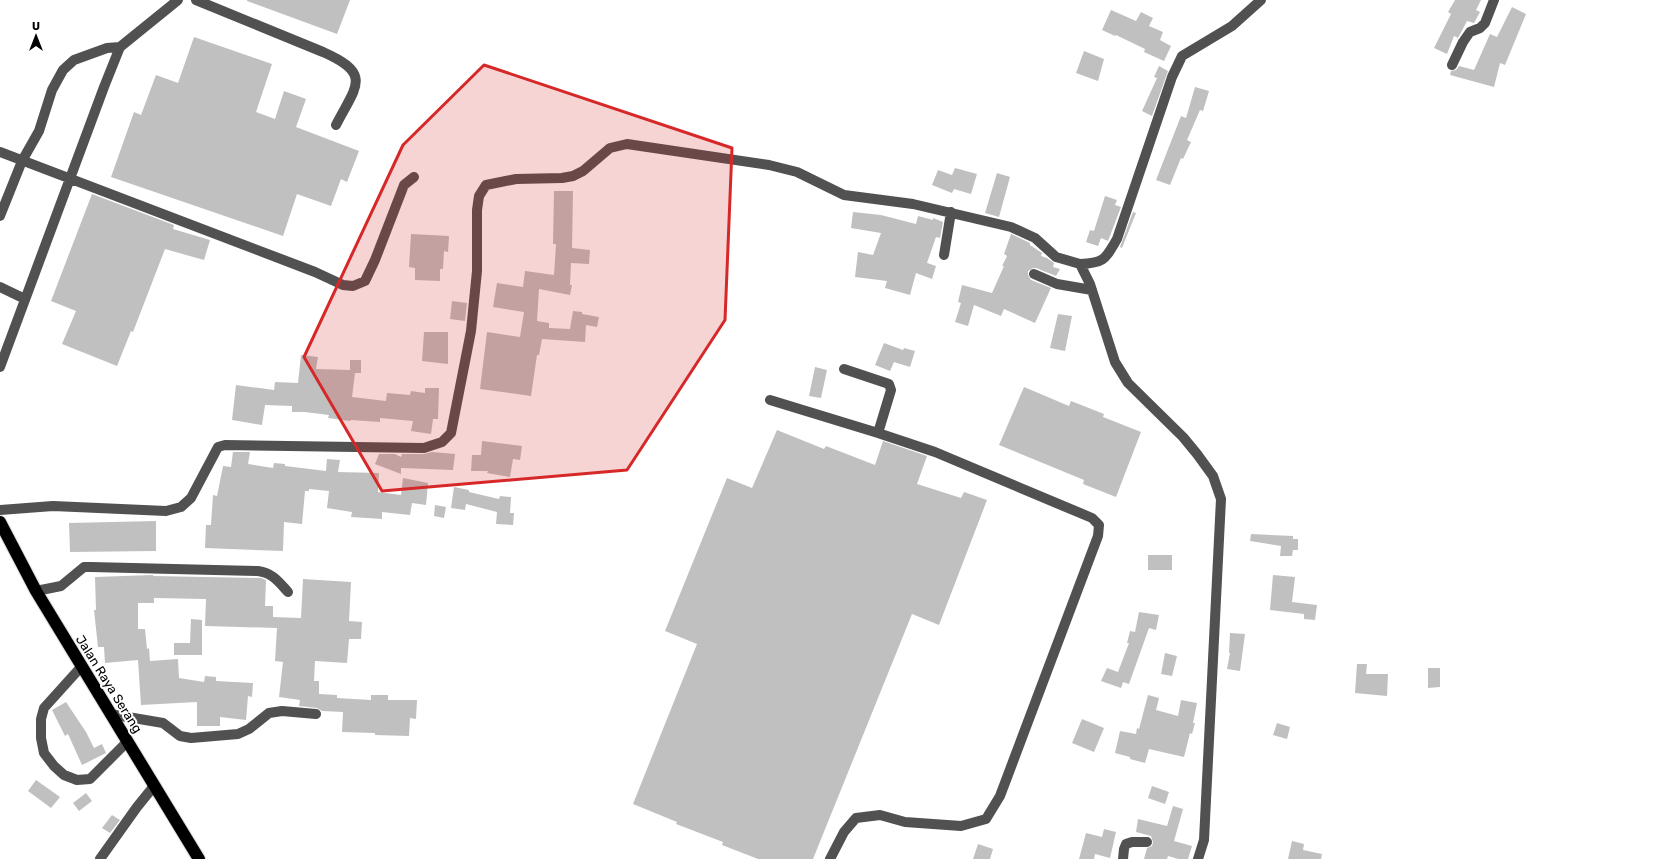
<svg xmlns="http://www.w3.org/2000/svg" width="1656" height="859" font-family="Rubik,sans-serif">
  <style>
    .building { fill: #c0c0c0 }
    .lines { fill: none; stroke-linecap: round; stroke-linejoin: round }
    .highway-casing { stroke: #dbdbdb; stroke-width: 14 }
    .minor { stroke: #515151; stroke-width: 10 }
    .highway { stroke: #000; stroke-width: 12 }
    .marked { fill: #d62828; fill-opacity: 0.2; stroke: #d62828; stroke-width: 3; stroke-linejoin: round }
    .labels { text-anchor: middle; dominant-baseline: central; stroke-width: 4; stroke-linejoin: round; paint-order: stroke }
    .street-label { font-size: 13px; fill: #000; stroke: #fff }
  </style>
  <rect width="100%" height="100%" fill="#fff"/>
  <!-- building -->
  <path class="building" d="M247,0h103l-13,34 -90,-33z
    M1455,0h26l-5,10 4,2 -6,11 -7,-2 -9,17 -4,-2 -7,18 -13,-6 17,-34 -3,-2z
    M1512,7l14,7 -21,51 -5,-2 -6,24 -44,-12 1,-4 5,-1 3,-4 15,4 16,-36 7,3z
    M1111,10l25,11 5,-9 12,6 -4,8 14,6 -3,8 11,6 -7,15 -20,-9 1,-3 -29,-14 -1,1 -13,-6z
    M194,37l78,27 -16,48 19,7 9,-28 22,8 -10,28 63,24 -12,31 -6,-3 -10,27 -34,-12 -14,42 -172,-59 23,-65 7,3 15,-40 22,8z
    M1084,51l20,8 -6,22 -22,-8z
    M1159,66l9,5 -16,45 -10,-5 15,-33 -3,-1z
    M1195,87l14,4 -6,20 -3,-1 -13,30 4,2 -8,17 -2,-1 -11,27 -14,-5 25,-64 5,2z
    M955,168l22,6 -6,20 -17,-5 -2,4 -20,-8 6,-15 14,5z
    M997,173l13,4 -11,40 -14,-4z
    M554,191h19l-1,57 18,2 -1,14 -18,-1 -1,22h2l-2,10 -31,-6 -2,32 12,2v5l21,1 3,-18 9,1v2l17,3 -2,10 -11,-2 -1,17 -43,-3 -3,16h-2l-6,41 -51,-7 7,-57 33,5 4,-25 -31,-5 4,-24 26,4 2,-16 29,4 2,-31h-3z
    M92,194l82,31 -1,4 37,11 -6,20 -39,-11 -32,83 -2,-1 -14,35 -55,-22 14,-33 -25,-10z
    M1105,196l12,4 -2,5 6,2 -13,34 -7,-3 -3,8 -12,-4 4,-12 4,1z
    M853,212l28,3 35,9 2,-8 15,4v-2l10,4 -3,16 -4,-1 -9,26 9,3 -4,13 -16,-6 -6,22 -25,-7 2,-7 -32,-4 3,-25 15,3 8,-22 -30,-5z
    M1133,212l3,1 -14,35 -2,-1z
    M411,234l38,2 -1,16 -4,-1 -1,18h-3v12l-25,-1v-12l-6,-1z
    M1011,234l19,9v2l12,8 -1,3 6,2 7,5 -1,4 7,2 -4,7 -20,-8h-3l-5,3v4l3,5 20,8 -16,35 -31,-14 -3,7 -27,-11 -6,21 -13,-4 6,-19 -3,-1 4,-17 30,8 12,-27h-2l5,-10 -3,-2z
    M452,301l15,2 -2,18 -15,-2z
    M1058,314l14,2 -7,35 -15,-3z
    M424,332h24v32l-26,-3z
    M884,343l19,7 1,-2 11,3 -5,16 -16,-5 -4,9 -15,-6z
    M301,355l17,2 -2,12 34,1v-10h11v13h-6l-3,24 34,4 1,-8 23,2 1,-4 14,2v-5h14l-1,31h-5l-2,15 -20,-3 2,-10 -33,-3v4l-29,-2 -1,1 -22,-3 1,-3 -24,-3h-13v-6l-27,-1 -3,20 -30,-5 4,-35 38,5 1,-8 23,1z
    M815,367l12,3 -6,28 -12,-2z
    M1024,387l45,19 2,-5 33,13 -1,3 38,15 -25,65 -33,-13 1,-4 -85,-35z
    M777,430l47,19 2,-3 49,19 8,-24 44,15 -10,28 44,14 3,-6 23,8 -48,125 -27,-11 -99,245h-55l-36,-14 1,-3 -47,-18 1,-2 -44,-18 64,-160 -32,-13 62,-153 25,10z
    M482,441l40,5 -2,14 -7,-1 -3,18 -23,-4 1,-2h-17l1,-16h9z
    M233,452h17l-2,12 25,4 1,-5 11,1v2l41,5 1,-12 13,1 -2,12 41,1 -1,19 23,3 2,-17 25,5 -2,22 -14,-2 -2,12 -28,-3v7l-31,-2 1,-5 -25,-4 2,-17 -20,-2v2h-4l-3,33 -18,-2 -1,29 -78,-3 1,-23h5l2,-30 4,1 6,-30 8,1z
    M432,452l23,2 -2,16 -52,-2v6l-26,-10 4,-10h16l6,3 1,-3h22z
    M454,487l15,3v2l30,7 1,-3 11,1 -1,16h4l-1,12 -17,-1 1,-12 -31,-8 -1,6 -14,-2z
    M435,505l11,2 -2,11 -10,-2z
    M156,521v30l-86,1 -1,-29z
    M1251,534l42,2v3h5v11h-5l-1,6h-12l1,-10 -31,-5z
    M1148,555h24v15h-24z
    M153,575v1l108,2 5,2 -1,26h8v11l28,1 2,-39 48,3 -2,39 13,1 -1,17h-12l-2,24 -32,-2 -1,20h5v13l18,1v3l34,2v-5h17v5h29l-1,19 -6,-1 -1,18 -34,-1v-2l-33,-1 1,-20 -21,-1 -5,-3 -18,-2 1,-6 -21,-3 4,-35 -8,-1 2,-33 -72,-2 1,-27 -52,-1v5h-16v26h7l2,20 2,-1 1,13 28,-2 1,19 25,4 1,-6 11,1v4l37,2 -1,14 -4,-1 -2,24 -26,-3v9h-23v-24l-56,3 -3,-45 -33,3 -1,-16h-6l-4,-37h2l-1,-33z
    M1273,575l22,2 -3,25 25,3 -2,15 -11,-1v-5l-34,-4z
    M1139,612l20,3 -3,15 -7,-2 -20,56 -6,-2 -2,6 -20,-7 6,-13 11,4 11,-29h-2l3,-12 5,1z
    M191,619l11,1v35h-28v-12h16z
    M1230,633l15,1 -5,37 -13,-2 3,-16h-1z
    M1165,653l12,3 -5,20 -11,-2z
    M1357,664h10l-1,10h22l-1,22 -32,-3z
    M1428,668h12v19l-12,1z
    M1148,695l11,3 -3,12 22,6 3,-16 16,3 -4,20h2l-3,11 -2,-1 -6,24 -35,-8 -4,14 -15,-4v-2l-15,-4 5,-22 16,3 1,-6 2,1z
    M66,702l20,30 8,16 8,-4 4,9 -24,12 -14,-31 -3,2 -13,-26z
    M1082,719l22,9 -10,24 -22,-9z
    M1277,723l13,4 -3,12 -14,-4z
    M36,780l24,17 -9,11 -23,-17z
    M1152,786l17,6 -4,12 -17,-6z
    M86,793l6,8 -13,10 -6,-8z
    M1173,806l10,3 -9,32 18,5 -4,13h-10l-10,-3 -1,3h-23l3,-11 5,-2 1,-4 -2,-6 -15,-4 2,-13 29,7z
    M112,815l8,5 -10,13 -8,-5z
    M1104,829l12,3 -6,26 -15,-4 -1,5h-15l7,-26 16,4z
    M1292,841l12,3 -1,6 19,4 -1,5h-33z
    M978,844l15,5 -3,10h-17z"/>
  <g class="lines">
    <!-- highway casing -->
    <g class="highway-casing">
      <path id="highway" d="M0,522l36,69 163,268"/>
    </g>
    <!-- minor -->
    <path class="minor" d="M196,0l127,52c50,22 33,34 13,73
      M1452,65l11,-23 7,-10 10,-4 5,-5 9,-23
      M0,152l315,120 28,13 10,1 12,-5 10,-21 29,-75 10,-8
      M0,216l22,-55 17,-30 13,-41 11,-20 11,-10 33,-12 13,-1
      M944,255l7,-43
      M1080,264c25,-1 25,-5 37,-25l55,-162 10,-21 50,-30 29,-26
      M1034,274l23,10 35,6
      M0,287l25,12
      M0,367l104,-280 16,-40 58,-47
      M844,369l45,15 2,6 -13,43
      M770,400l108,33 57,19 157,66 7,7 -1,11 -98,260 -14,23 -25,7 -56,-4 -25,-7 -24,3 -12,14 -14,27
      M0,510l53,-4 113,5 15,-4 10,-9 27,-51 7,-2 199,3 18,-6 9,-9 20,-102 6,-60v-61l2,-14 7,-11 30,-6 46,-1 11,-2 10,-5 27,-23 17,-4 142,21 28,7 47,23 69,9 98,23 24,11 21,19 24,7 10,20 25,78 13,21 55,54 14,17 16,22 8,23 -17,341 -6,19
      M36,591l25,-5 23,-19h7l167,4c15,2 21,11 30,21
      M81,667l-37,41 -3,11v19l3,15 10,13 10,9 13,5 13,-1 38,-38
      M110,714l53,9 17,13 11,2 47,-4 11,-5 20,-16 13,-2 34,3
      M100,859l37,-52 17,-21
      M1123,859l1,-10 2,-5 6,-2h15"/>
    <!-- highway -->
    <use href="#highway" class="highway"/>
  </g>
  <!-- marked area -->
  <path class="marked" d="M484,65l248,83 -7,172 -98,150 -245,21 -78,-134 99,-212z"/>
  <g class="labels">
    <!-- street labels -->
    <g class="street-label">
      <text transform="translate(109 684) rotate(58)">Jalan Raya Serang</text>
    </g>
  </g>
  <!-- north arrow -->
  <g transform="translate(36 36)" stroke="#ffffff" stroke-width="3" paint-order="stroke">
  <path d="M0-3L7 15L0 10L-7 15Z" fill="#000000"/>
  <text y="-6" font-size="11" font-weight="bold" text-anchor="middle" fill="#000000">U</text>
  </g>
</svg>
